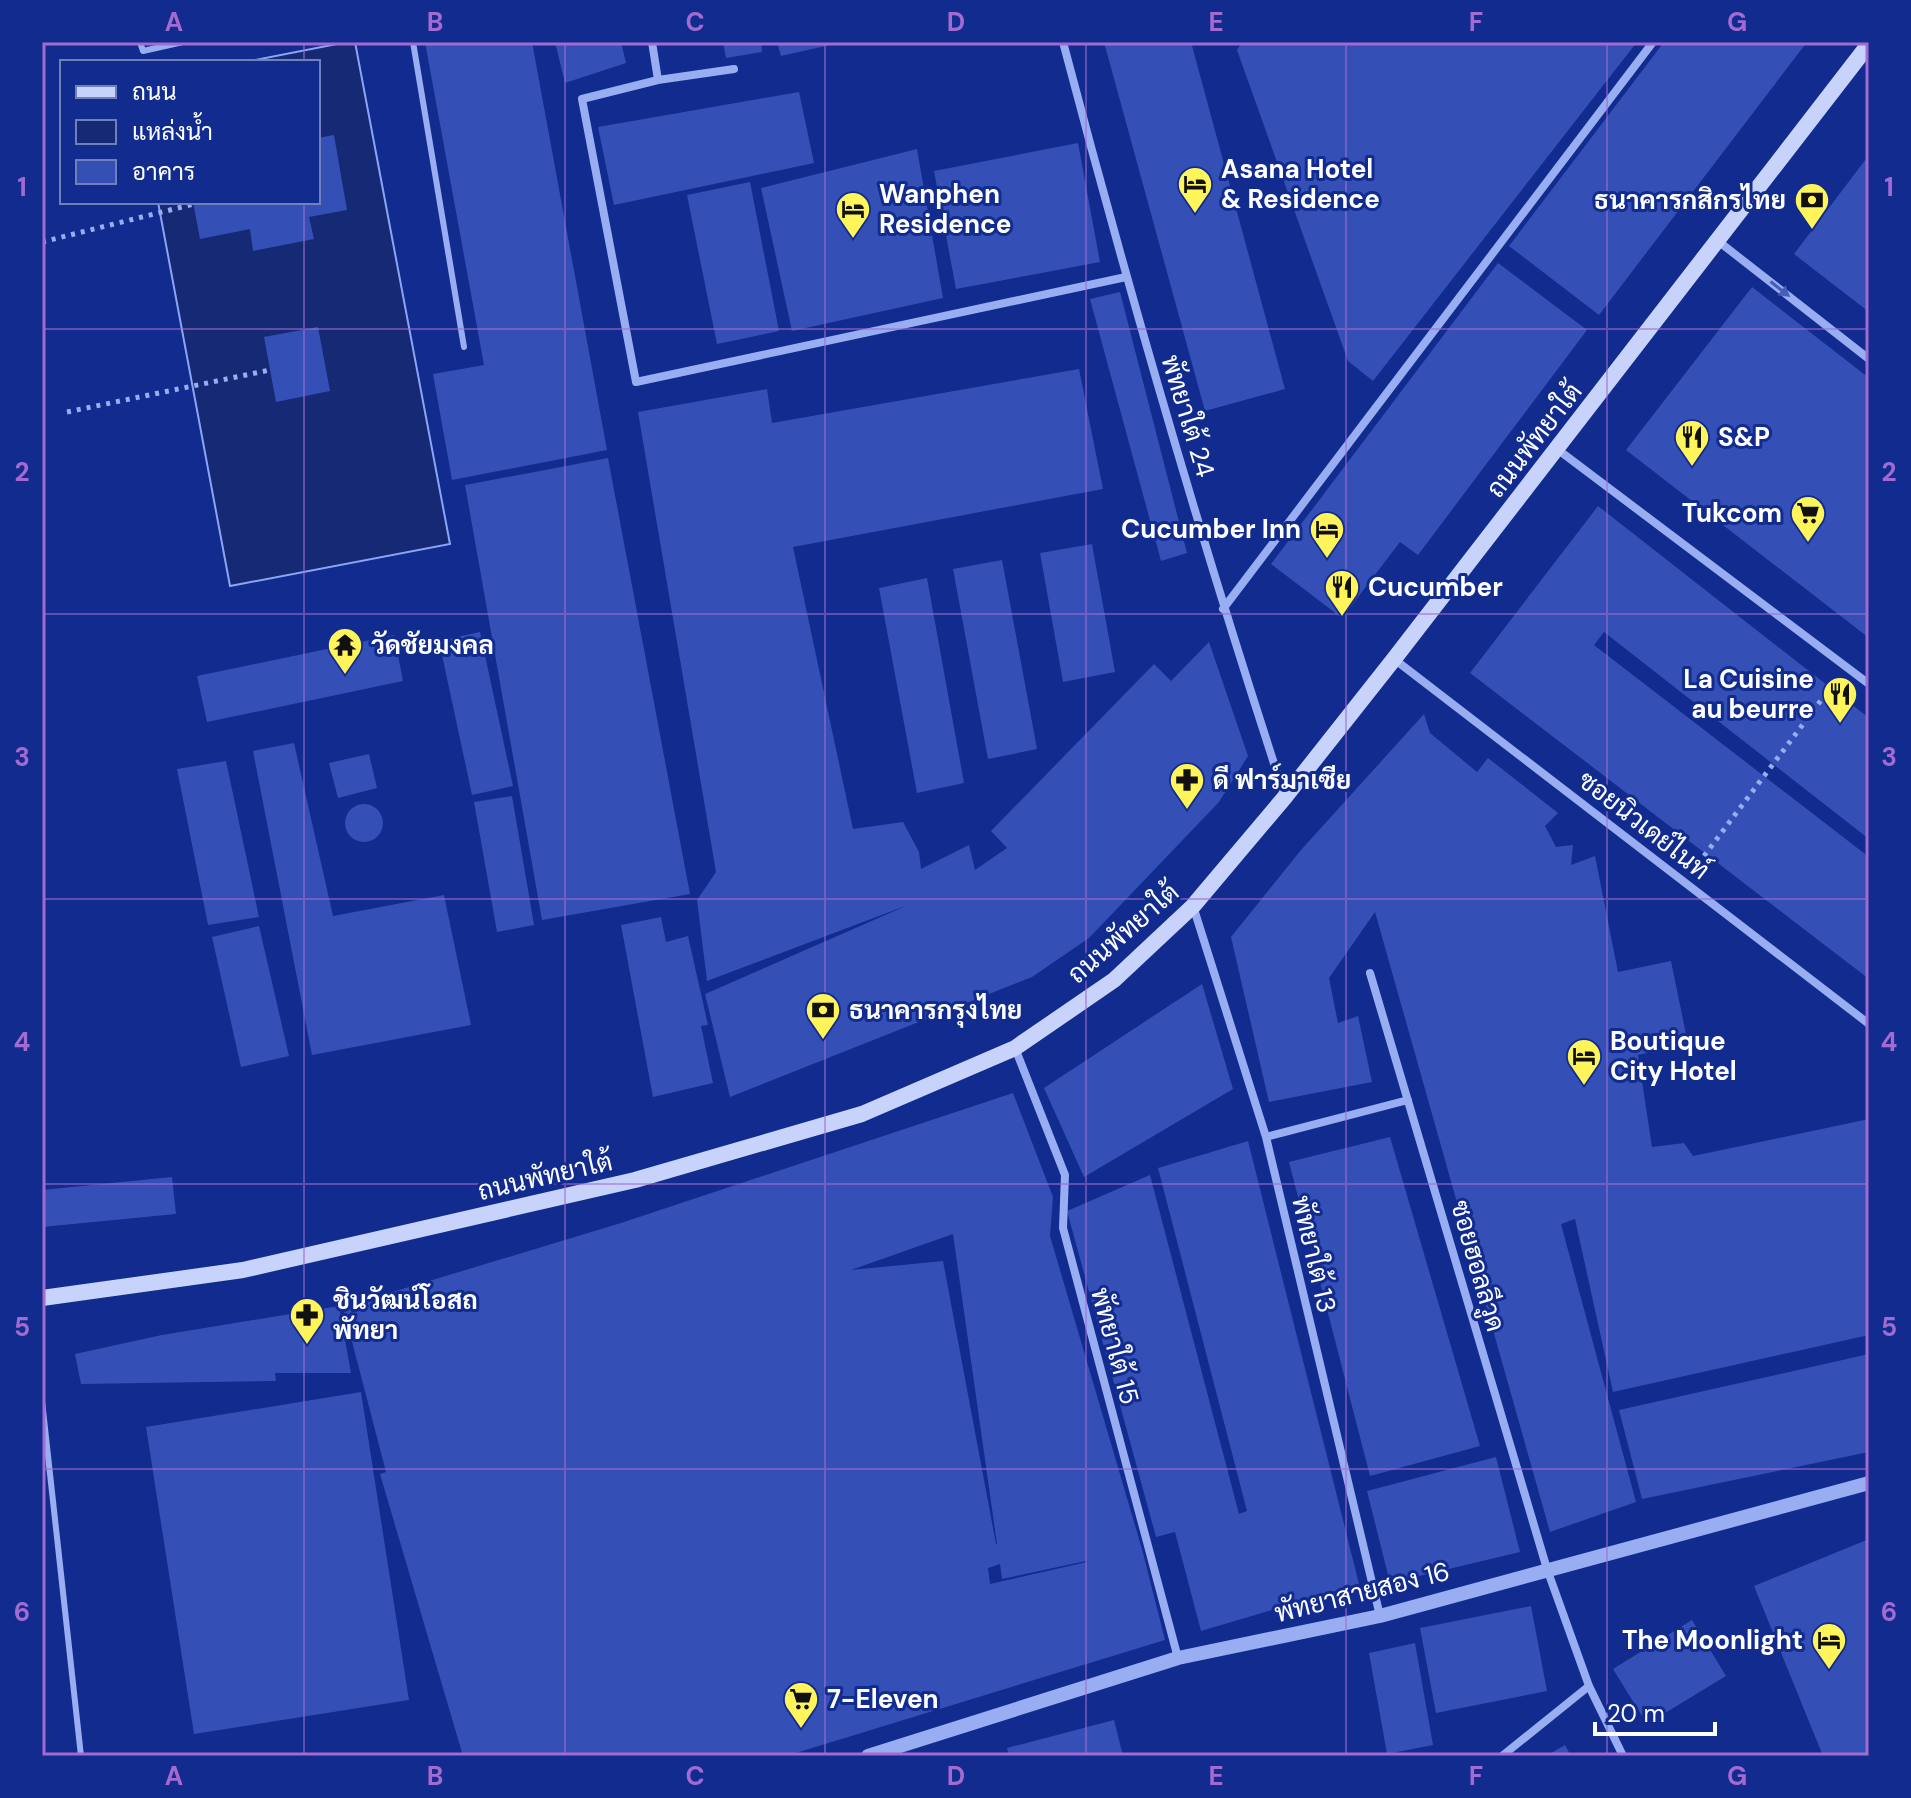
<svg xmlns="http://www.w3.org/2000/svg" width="1911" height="1798" font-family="'DM Sans',Sarabun,sans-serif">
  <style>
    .water { fill: #162975; stroke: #8ba4f6; stroke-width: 2 }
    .building { fill: #3450b6; fill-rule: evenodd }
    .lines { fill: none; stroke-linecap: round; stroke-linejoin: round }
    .path { stroke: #99adf2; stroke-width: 5; stroke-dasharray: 4 6; stroke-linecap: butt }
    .service { stroke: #99adf2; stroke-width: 6 }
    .minor { stroke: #99adf2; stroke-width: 8 }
    .tertiary { stroke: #99adf2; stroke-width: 14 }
    .secondary { stroke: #c8d3fc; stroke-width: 16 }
    .oneway { fill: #475fb6 }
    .grid { fill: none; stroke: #a36bd2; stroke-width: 2; stroke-opacity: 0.55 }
    .labels { text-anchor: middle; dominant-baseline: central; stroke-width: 6; stroke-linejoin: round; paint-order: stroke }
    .poi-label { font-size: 26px; font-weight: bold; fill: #fff; stroke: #112b8e; text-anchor: start }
    .street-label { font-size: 26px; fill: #fff; stroke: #112b8e }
    .neatline { fill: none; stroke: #a36bd2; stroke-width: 3 }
    .grid-label { font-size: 26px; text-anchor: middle; font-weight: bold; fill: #a36bd2 }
  </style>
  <rect width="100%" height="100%" fill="#112b8e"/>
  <!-- water -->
  <path class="water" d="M347,42h8l95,502 -220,42 -72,-384h160v-140h-73z"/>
  <!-- building -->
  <path class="building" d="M425,42h107l75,408 -155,30 -19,-106 51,-9z
    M555,42h66l5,21 -61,20z
    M723,42h38l1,10 -36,6z
    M777,42h62v1l-58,13z
    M1104,42h87l94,347 -80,22z
    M1242,42h395l-264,339 -25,-20 -111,-311z
    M1664,42h143l-208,273 -90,-69z
    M799,92l15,71 -200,42 -16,-78z
    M334,135l13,75 -38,7 5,22 -61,12 -3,-22 -50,10 -7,-37h125v-64z
    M1078,143l22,119 -144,27 -22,-118z
    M917,149l26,149 -151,33 -31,-143z
    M1869,155v157l-75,-58z
    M750,182l29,149 -62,13 -30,-149z
    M1498,263l89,67 -169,225 -18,-13 -58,76 -71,-54z
    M1752,287l117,91v260l-243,-188z
    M1120,292l67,261 -26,8 -71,-262z
    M318,327l12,64 -54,11 -12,-65z
    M1079,369l24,120 -310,58 60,282 50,-7 16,30 2,17 48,-24 6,25 32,-22 -16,-17 163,-167 17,17 38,-39 39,114 -29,46 -130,136 -57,39 -302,120 -25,-103 203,-89 -201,76 -10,-81 19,-28 -78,-460 129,-23 5,34z
    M608,458l82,436 -148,26 -77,-435z
    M1598,506l271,212v121l-265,-207 -10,13 275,212v122l-399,-306z
    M1092,544l23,128 -52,10 -23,-129z
    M1002,560l35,189 -49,10 -35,-190z
    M927,578l37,205 -47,10 -38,-205z
    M480,632l33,154 -41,9 -33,-154z
    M394,635l9,46 -196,41 -10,-46z
    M1424,714l6,19 47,39 11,-14 70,55 -13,13 11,21 17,-2 -2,20 24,-9 23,116 53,-11 17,83 -50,11 14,92 32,-4 9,13 176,-37v216l-256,57 -38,-173 -14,5 75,278 -86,30 -175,-620 -46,66 9,45 20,-7 14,66 -103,20 -38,-165 70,-87z
    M294,743l39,173 111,-21 27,130 -159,30 -59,-304z
    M369,754l8,34 -39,10 -9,-35z
    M226,761l33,156 -51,8 -31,-156z
    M512,796l22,129 -37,7 -23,-130z
    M345 823a19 19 0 1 1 38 0a19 19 0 1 1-38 0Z
    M661,917l5,25 22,-6 20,89 -7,1 12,57 -60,14 -32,-172z
    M259,926l30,130 -48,11 -29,-130z
    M1202,984l31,105 -149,88 -40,-89z
    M1013,1093l40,104 -3,39 92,313 23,91 -379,116h-323l-83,-282 6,-2 -43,-165 278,-84zM953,1234l44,310h-1l-53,-283 -92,9zM1086,1561l1,1 -97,22 -2,-16 12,-4 2,15z
    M1390,1137l90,309 -110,30 -81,-314z
    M1248,1141l111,443 -158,47 -26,-99 -19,5 -89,-326 83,-36 89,339 8,-3 -89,-343z
    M172,1177l4,37 -134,13v-37z
    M339,1306l12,67h-76l1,8 -195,3 -6,-30 87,-19z
    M1869,1354v98l-227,47 -23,-89z
    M361,1392l48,308 -215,34 -48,-307z
    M1496,1457l24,95 -130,31 -23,-92z
    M1869,1539v217h-46l-69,-170z
    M1531,1606l16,85 -111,22 -16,-85z
    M1692,1620l34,56 -79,48 -34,-55z
    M1415,1643l18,102 -46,9 -18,-101z
    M1114,1720l9,36h-114l-2,-8z
    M1565,1745l6,11h-25z"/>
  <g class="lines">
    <!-- path -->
    <path class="path" d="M42,242l152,-38
      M67,412l203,-42
      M1698,864l133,-177"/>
    <!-- service -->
    <path class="service" d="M140,42l3,9 40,-9
      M413,42l51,305
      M42,1401l39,355"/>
    <!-- minor -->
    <path class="minor" d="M652,42l6,38
      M1063,42c67,254 140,505 222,755
      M734,69l-76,11 -76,19 54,283 490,-105
      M1718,241l151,118
      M1557,449l312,235
      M1223,609l430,-567
      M1394,659l475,365
      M1193,906l73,231 114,479
      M1370,973l177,596 42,117 34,70
      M1015,1048l50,127 -2,53 115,430
      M1266,1137l142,-37
      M1502,1756l87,-70"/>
    <!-- tertiary -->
    <path class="tertiary" d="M868,1756l310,-98 202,-42 489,-133"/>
    <!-- secondary -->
    <path class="secondary" d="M42,1298l201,-28 392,-90 227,-66 153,-66 99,-68 79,-74 92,-109 109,-138 475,-615"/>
  </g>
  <!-- one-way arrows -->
  <defs><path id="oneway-solid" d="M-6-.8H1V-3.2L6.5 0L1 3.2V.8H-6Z" transform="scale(2)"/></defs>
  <use class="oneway" href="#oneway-solid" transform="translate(1780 289) rotate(38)"/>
  <!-- grid -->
  <path class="grid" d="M304,42v20M565,42v1714M825,42v1714M1086,42v1714M1346,42v1714M1607,42v1714M304,202v1554M42,329h1827M42,614h1827M42,899h1827M42,1184h1827M42,1469h1827"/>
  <!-- icons -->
  <defs>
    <g id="hotel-pin" transform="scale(1.8)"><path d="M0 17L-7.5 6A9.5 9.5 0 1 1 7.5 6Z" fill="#fff55b" stroke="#112b8e"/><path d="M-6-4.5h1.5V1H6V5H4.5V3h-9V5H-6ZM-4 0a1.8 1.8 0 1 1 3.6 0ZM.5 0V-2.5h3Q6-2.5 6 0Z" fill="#111"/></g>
    <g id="bank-pin" transform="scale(1.8)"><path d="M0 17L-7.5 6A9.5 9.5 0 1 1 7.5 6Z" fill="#fff55b" stroke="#112b8e"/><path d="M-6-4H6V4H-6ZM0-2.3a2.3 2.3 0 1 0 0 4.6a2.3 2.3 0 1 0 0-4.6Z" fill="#111"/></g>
    <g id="restaurant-pin" transform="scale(1.8)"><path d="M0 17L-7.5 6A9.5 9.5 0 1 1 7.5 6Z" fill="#fff55b" stroke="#112b8e"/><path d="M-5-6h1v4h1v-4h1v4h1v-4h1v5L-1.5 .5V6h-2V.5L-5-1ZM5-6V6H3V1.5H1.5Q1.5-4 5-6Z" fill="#111"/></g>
    <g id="supermarket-pin" transform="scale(1.8)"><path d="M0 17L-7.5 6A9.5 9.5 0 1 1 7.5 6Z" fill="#fff55b" stroke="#112b8e"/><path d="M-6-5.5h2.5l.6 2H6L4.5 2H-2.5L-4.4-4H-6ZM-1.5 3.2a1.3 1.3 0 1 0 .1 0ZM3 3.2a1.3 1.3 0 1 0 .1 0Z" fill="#111"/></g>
    <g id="temple-pin" transform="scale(1.8)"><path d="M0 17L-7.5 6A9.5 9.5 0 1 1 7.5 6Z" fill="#fff55b" stroke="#112b8e"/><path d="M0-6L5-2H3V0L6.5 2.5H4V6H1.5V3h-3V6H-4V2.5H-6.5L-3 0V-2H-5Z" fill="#111"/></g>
    <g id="pharmacy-pin" transform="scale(1.8)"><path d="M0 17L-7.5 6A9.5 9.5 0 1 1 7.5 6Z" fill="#fff55b" stroke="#112b8e"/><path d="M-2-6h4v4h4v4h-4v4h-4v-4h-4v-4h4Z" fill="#111"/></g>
  </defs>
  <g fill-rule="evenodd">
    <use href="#hotel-pin" x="1195" y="184"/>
    <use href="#bank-pin" x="1812" y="200"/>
    <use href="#hotel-pin" x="853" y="209"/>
    <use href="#restaurant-pin" x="1692" y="437"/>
    <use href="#supermarket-pin" x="1808" y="513"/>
    <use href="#hotel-pin" x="1327" y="529"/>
    <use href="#restaurant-pin" x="1342" y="587"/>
    <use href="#temple-pin" x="345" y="645"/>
    <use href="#restaurant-pin" x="1840" y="694"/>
    <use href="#pharmacy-pin" x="1187" y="780"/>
    <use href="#bank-pin" x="823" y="1010"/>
    <use href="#hotel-pin" x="1584" y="1056"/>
    <use href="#pharmacy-pin" x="307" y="1315"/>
    <use href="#hotel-pin" x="1829" y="1640"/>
    <use href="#supermarket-pin" x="801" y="1699"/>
  </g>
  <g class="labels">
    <!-- poi labels -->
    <g class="poi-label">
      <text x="1221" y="169">Asana Hotel<tspan x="1221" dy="30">&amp; Residence</tspan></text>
      <text x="879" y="194">Wanphen<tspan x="879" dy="30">Residence</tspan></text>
      <text x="1786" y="200" text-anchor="end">ธนาคารกสิกรไทย</text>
      <text x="1718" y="437">S&amp;P</text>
      <text x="1782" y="513" text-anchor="end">Tukcom</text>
      <text x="1301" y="529" text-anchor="end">Cucumber Inn</text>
      <text x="1368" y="587">Cucumber</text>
      <text x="371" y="645">วัดชัยมงคล</text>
      <text x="1814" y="679" text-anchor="end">La Cuisine<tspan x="1814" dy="30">au beurre</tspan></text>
      <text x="1213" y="780">ดี ฟาร์มาเซีย</text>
      <text x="849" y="1010">ธนาคารกรุงไทย</text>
      <text x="1610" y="1041">Boutique<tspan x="1610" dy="30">City Hotel</tspan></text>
      <text x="333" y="1300">ชินวัฒน์โอสถ<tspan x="333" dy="30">พัทยา</tspan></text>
      <text x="1803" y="1640" text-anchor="end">The Moonlight</text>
      <text x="827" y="1699">7-Eleven</text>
    </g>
    <!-- street labels -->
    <g class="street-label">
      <text transform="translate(1188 416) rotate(73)">พัทยาใต้ 24</text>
      <text transform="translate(1534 440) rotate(-52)">ถนนพัทยาใต้</text>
      <text transform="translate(1644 825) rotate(38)">ซอยนิวเดย์ไนท์</text>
      <text transform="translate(1123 933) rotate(-41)">ถนนพัทยาใต้</text>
      <text transform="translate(545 1176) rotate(-13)">ถนนพัทยาใต้</text>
      <text transform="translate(1314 1254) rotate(77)">พัทยาใต้ 13</text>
      <text transform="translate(1478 1266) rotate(74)">ซอยฮอลลีวูด</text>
      <text transform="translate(1115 1346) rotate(75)">พัทยาใต้ 15</text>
      <text transform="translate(1362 1592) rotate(-14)">พัทยาสายสอง 16</text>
    </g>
  </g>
  <!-- border -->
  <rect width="1911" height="1798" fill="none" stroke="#112b8e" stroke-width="88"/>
  <!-- legend -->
  <rect x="60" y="60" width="260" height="144" fill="#112b8e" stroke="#7080bb" stroke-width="2"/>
  <rect x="76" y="86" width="40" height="12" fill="#c8d3fc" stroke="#7080bb" stroke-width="2"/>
  <text x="132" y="100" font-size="24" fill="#ffffff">ถนน</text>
  <rect x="76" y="120" width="40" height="24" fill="#162975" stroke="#7080bb" stroke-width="2"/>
  <text x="132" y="140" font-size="24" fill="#ffffff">แหล่งน้ำ</text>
  <rect x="76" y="160" width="40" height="24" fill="#3450b6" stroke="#7080bb" stroke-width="2"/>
  <text x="132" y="180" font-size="24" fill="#ffffff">อาคาร</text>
  <!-- scale -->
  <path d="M1595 1722v12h120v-12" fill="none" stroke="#ffffff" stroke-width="4"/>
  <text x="1607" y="1722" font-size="24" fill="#ffffff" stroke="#112b8e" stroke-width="6" paint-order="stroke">20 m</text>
  <rect x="44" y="44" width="1823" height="1710" class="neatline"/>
  <g class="grid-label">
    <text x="174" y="31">A</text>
    <text x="435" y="31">B</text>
    <text x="695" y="31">C</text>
    <text x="956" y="31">D</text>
    <text x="1216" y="31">E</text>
    <text x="1476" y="31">F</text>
    <text x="1737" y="31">G</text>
    <text x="22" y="196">1</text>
    <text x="1889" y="196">1</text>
    <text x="22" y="481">2</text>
    <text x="1889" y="481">2</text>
    <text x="22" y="766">3</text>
    <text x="1889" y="766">3</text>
    <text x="22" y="1051">4</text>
    <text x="1889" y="1051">4</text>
    <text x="22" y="1336">5</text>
    <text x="1889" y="1336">5</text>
    <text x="22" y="1621">6</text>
    <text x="1889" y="1621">6</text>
    <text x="174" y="1785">A</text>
    <text x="435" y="1785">B</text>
    <text x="695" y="1785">C</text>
    <text x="956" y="1785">D</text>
    <text x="1216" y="1785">E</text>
    <text x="1476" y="1785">F</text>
    <text x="1737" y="1785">G</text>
  </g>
</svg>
